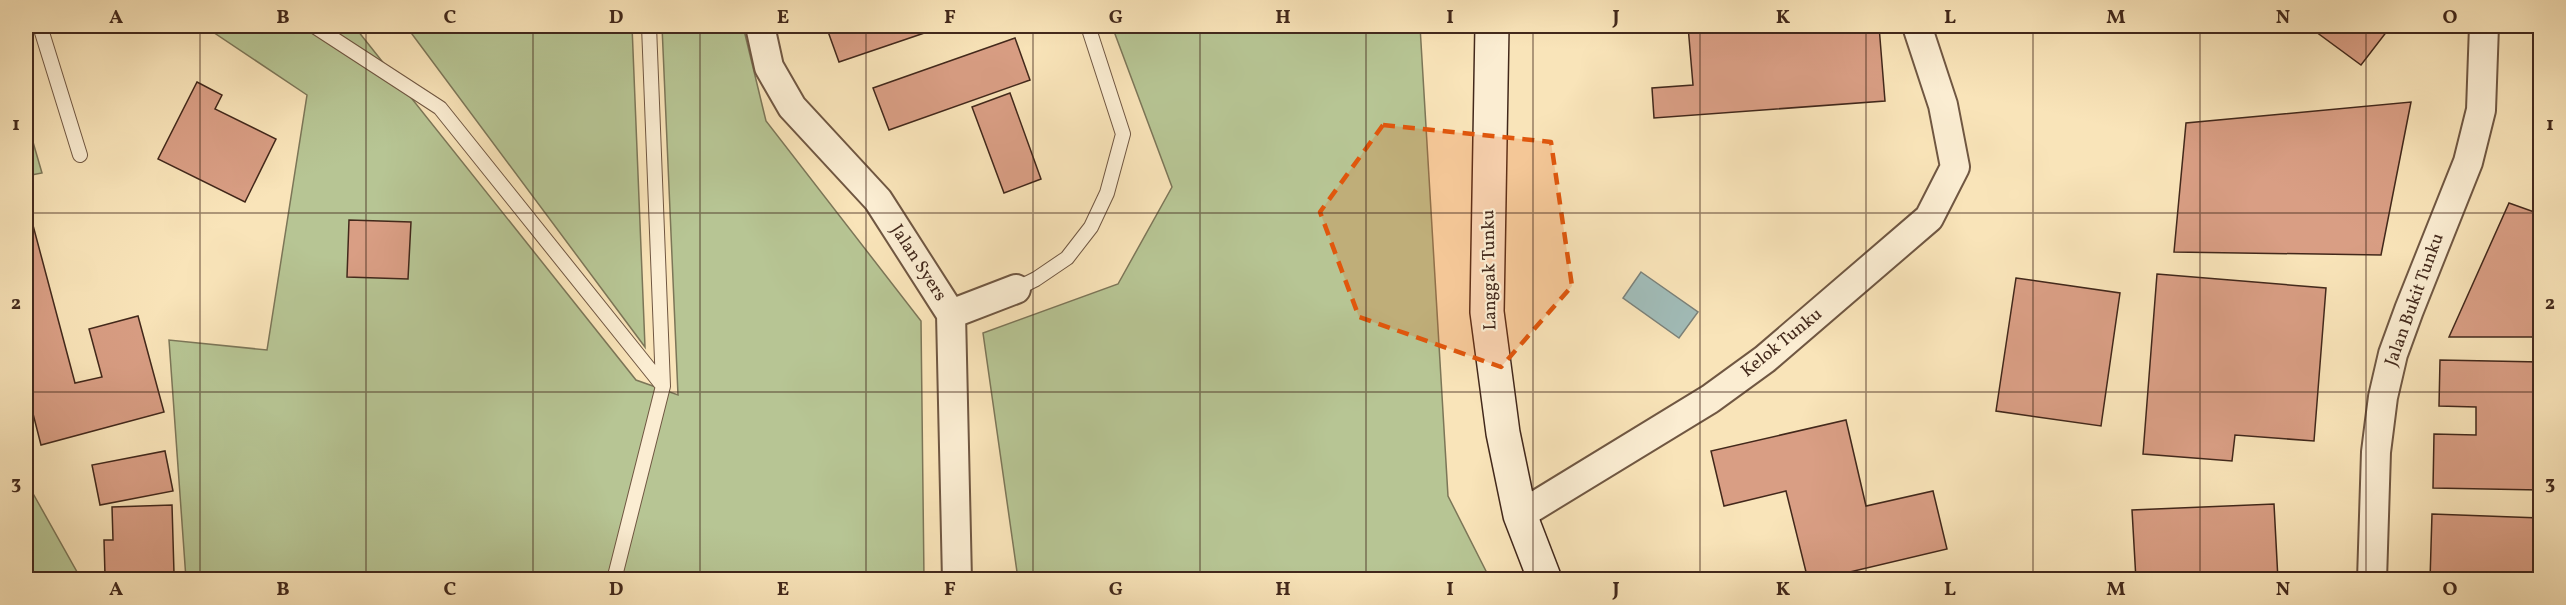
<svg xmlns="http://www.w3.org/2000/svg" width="2566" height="605" font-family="Vollkorn,serif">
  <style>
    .green { fill: #b7c594; stroke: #7c7658; stroke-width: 1.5 }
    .water { fill: #a1bcb8; stroke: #7b8179; stroke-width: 1.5 }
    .building { fill: #d99e84; stroke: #42281b; stroke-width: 1.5 }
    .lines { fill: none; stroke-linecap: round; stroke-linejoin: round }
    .lane-casing { stroke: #705742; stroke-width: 16 }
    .street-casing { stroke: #705742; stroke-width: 32 }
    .secondary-casing { stroke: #42281b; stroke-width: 36 }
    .lane { stroke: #fbedd2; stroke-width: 14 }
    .street { stroke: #fbedd2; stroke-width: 28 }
    .secondary { stroke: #fbedd2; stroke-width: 33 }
    .marked { fill: #e0570d; fill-opacity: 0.2; stroke: #e0570d; stroke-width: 4.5; stroke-dasharray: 12 8; stroke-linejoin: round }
    .grid { fill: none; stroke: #42281b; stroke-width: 1.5; stroke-opacity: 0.55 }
    .labels { text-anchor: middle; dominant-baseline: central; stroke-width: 4.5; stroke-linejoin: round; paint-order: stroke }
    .street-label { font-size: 18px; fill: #42281b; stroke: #fbedd2 }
    .neatline { fill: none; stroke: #42281b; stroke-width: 2 }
    .grid-label { font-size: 20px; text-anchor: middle; font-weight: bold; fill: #42281b }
  </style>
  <rect width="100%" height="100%" fill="#f9e4b9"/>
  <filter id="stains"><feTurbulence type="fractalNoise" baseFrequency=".00333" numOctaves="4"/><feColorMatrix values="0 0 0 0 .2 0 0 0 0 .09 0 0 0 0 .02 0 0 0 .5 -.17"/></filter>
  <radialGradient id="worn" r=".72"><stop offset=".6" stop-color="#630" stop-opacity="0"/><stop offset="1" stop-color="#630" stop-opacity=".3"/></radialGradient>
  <!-- green -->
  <path class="green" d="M204,26h150l282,354 42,15 -16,-369h81l23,95 155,200 3,258h-738l-17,-239 98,10 40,-255z
    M406,26h226l13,321z
    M1112,26h308l28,470 42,83h-472l-35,-246 135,-49 54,-97z
    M26,118l16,55 -16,3z
    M26,481l55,98h-55z"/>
  <!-- water -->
  <path class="water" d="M1641,272l57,40 -19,26 -56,-40z"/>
  <!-- building -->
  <path class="building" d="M826,26h119l-106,36z
    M1688,26h191l6,75 -231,17 -2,-30 41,-3z
    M2308,26h83l-30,39z
    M1015,38l15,42 -141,50 -16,-42z
    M197,82l25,13 -7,14 61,30 -31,63 -87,-43z
    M1010,93l31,86 -37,14 -32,-86z
    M2411,102l-30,153 -207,-3 12,-129z
    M26,199l49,184 27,-6 -13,-48 49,-13 26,96 -123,33 -13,-51 -2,1z
    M2509,203l31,11v123h-91z
    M349,220l62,2 -3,57 -61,-2z
    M2157,274l169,14 -12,153 -79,-6 -3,26 -89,-7z
    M2016,278l104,15 -19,133 -105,-15z
    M2440,360l100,2v128l-107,-2 1,-54 42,1v-28l-37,-1z
    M1846,420l20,86 67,-15 14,58 -131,31h-8l-22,-89 -62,15 -13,-55z
    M165,451l8,40 -73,14 -8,-40z
    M2274,504l4,76h-142l-4,-70z
    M172,505l2,68 -69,2 -1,-35h9l-1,-33z
    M2432,514l108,4v62h-110z"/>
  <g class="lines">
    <!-- lane casing -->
    <g class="lane-casing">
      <path id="lane" d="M40,26l40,129
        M314,26l126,82 223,278
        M1016,289l20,-10 31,-21 24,-31 16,-34 16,-59 -35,-108
        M614,580l49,-194 -14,-360"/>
    </g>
    <!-- street casing -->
    <g class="street-casing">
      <path id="street" d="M760,26l9,41 23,40 86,93 73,114 6,266
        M951,314l65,-25
        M1520,515l190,-116 55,-40 164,-141 26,-51 -12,-62 -26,-79
        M2372,580l4,-128 7,-55 10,-43 16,-44 59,-148 13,-52 3,-84"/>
    </g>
    <!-- secondary casing -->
    <g class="secondary-casing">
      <path id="secondary" d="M1492,26l-5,286 16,121 17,82 25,65"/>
    </g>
    <!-- lane -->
    <use href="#lane" class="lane"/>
    <!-- street -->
    <use href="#street" class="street"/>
    <!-- secondary -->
    <use href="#secondary" class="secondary"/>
  </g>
  <!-- marked area -->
  <path class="marked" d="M1383,125l168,17 21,144 -71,81 -142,-50 -39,-105z"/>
  <!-- grid -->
  <path class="grid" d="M200,26v554M366,26v554M533,26v554M700,26v554M866,26v554M1033,26v554M1200,26v554M1366,26v554M1533,26v554M1700,26v554M1866,26v554M2033,26v554M2200,26v554M2366,26v554M26,213h2514M26,392h2514"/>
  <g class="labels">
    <!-- street labels -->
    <g class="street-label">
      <text transform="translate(918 263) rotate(57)">Jalan Syers</text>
      <text transform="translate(1490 270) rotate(-91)">Langgak Tunku</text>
      <text transform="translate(2415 300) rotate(-70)">Jalan Bukit Tunku</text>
      <text transform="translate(1782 343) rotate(-39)">Kelok Tunku</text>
    </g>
  </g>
  <!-- margin -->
  <rect width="2566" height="605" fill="none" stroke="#f9e4b9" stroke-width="66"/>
  <rect x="33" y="33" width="2500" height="539" class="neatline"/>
  <g class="grid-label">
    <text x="116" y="23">A</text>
    <text x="283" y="23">B</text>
    <text x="450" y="23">C</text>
    <text x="616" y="23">D</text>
    <text x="783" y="23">E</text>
    <text x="950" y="23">F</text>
    <text x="1116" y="23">G</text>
    <text x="1283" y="23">H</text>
    <text x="1450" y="23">I</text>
    <text x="1616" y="23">J</text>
    <text x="1783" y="23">K</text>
    <text x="1950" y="23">L</text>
    <text x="2116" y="23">M</text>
    <text x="2283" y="23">N</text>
    <text x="2450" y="23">O</text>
    <text x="16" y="130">1</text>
    <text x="2550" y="130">1</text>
    <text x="16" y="309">2</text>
    <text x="2550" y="309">2</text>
    <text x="16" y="489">3</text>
    <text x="2550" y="489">3</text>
    <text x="116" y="595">A</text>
    <text x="283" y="595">B</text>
    <text x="450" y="595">C</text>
    <text x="616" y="595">D</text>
    <text x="783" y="595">E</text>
    <text x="950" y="595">F</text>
    <text x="1116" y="595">G</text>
    <text x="1283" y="595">H</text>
    <text x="1450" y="595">I</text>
    <text x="1616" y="595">J</text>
    <text x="1783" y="595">K</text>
    <text x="1950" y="595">L</text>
    <text x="2116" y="595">M</text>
    <text x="2283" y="595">N</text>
    <text x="2450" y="595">O</text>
  </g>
  <rect width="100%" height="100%" filter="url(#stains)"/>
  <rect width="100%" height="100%" fill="url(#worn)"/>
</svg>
